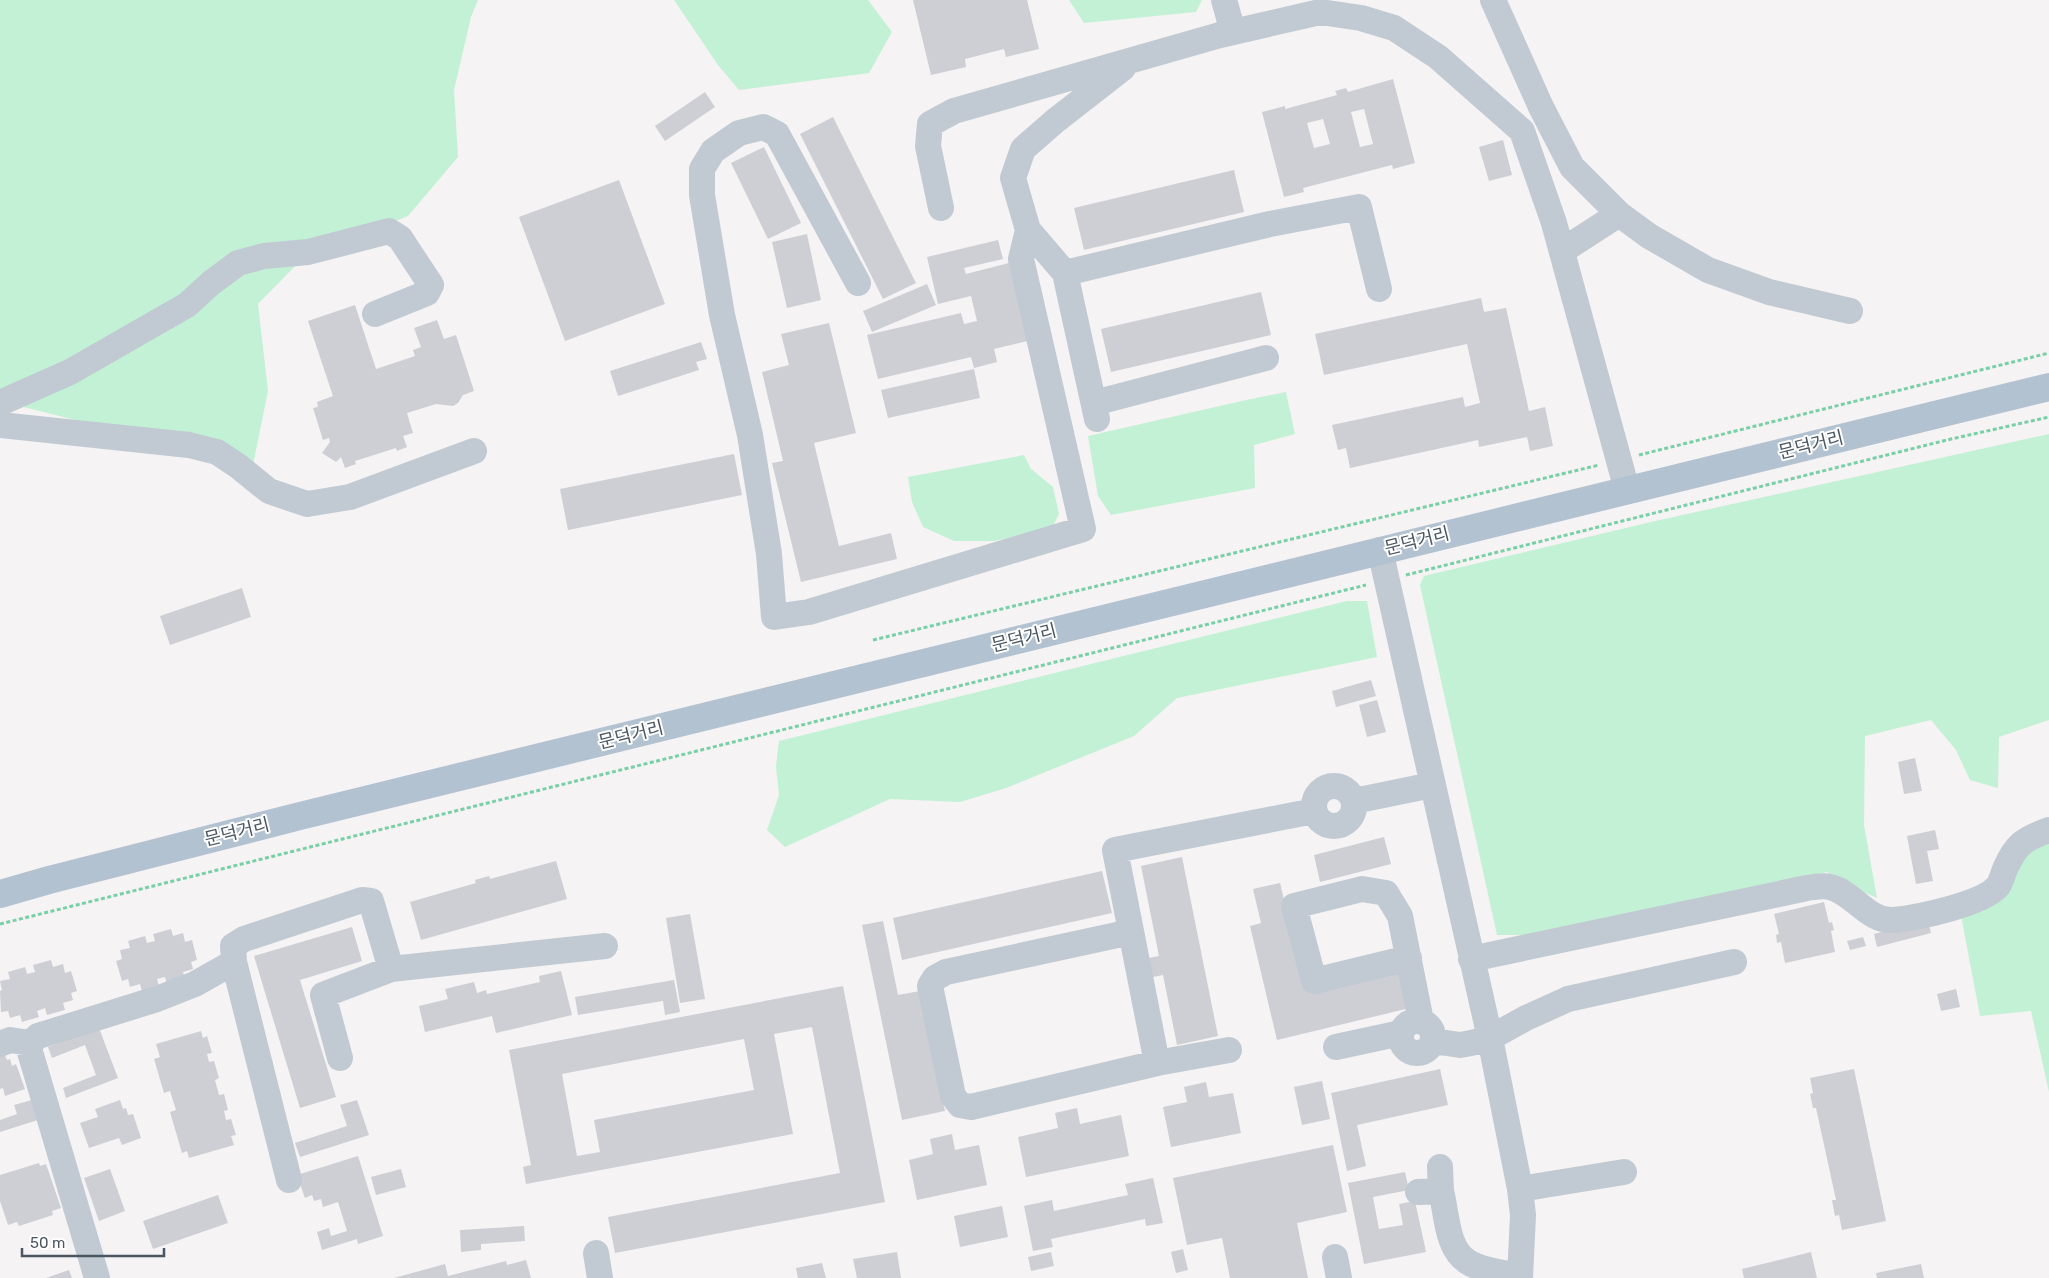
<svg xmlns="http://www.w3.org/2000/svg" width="2049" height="1278" font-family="Rubik,'Noto Sans KR',sans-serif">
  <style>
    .green { fill: #c3f1d5 }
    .building { fill: #cdcfd5; fill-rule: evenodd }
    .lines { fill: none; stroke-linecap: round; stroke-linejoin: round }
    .path { stroke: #7ad0a6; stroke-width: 3; stroke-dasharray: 4 2.5; stroke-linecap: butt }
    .minor { stroke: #c1cad2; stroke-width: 26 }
    .major { stroke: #b3c2d1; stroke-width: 28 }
    .labels { text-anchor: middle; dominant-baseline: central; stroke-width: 4; stroke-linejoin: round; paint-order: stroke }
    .street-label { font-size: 18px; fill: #4a5661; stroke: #fff }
  </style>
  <rect width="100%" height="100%" fill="#f5f3f3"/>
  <!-- green -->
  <path class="green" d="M0,0h478l-7,17 -17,73 4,67 -50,59 -105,42 -45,46 10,87 -15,74 -253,-64z
    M674,0h194l24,32 -23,41 -130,17 -21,-25z
    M1069,0h133l-6,12 -112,11z
    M1286,392l9,42 -41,11 1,43 -144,27 -13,-19 -10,-60 158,-36z
    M2049,434v286l-50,17 -1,51 -28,-8 -14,-30 -25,-30 -66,16 -1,89 13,73 -18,-8 -32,-18 -301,63h-29l-77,-350 4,-9 227,-54z
    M1024,455l7,14 22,18 6,27 -8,16 -57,11h-40l-31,-14 -11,-25 -4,-25z
    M1347,601h20l10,56 -200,41 -43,38 -128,52 -46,14 -70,-3 -105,48 -18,-17 12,-35 -3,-28 3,-26z
    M2049,839v253l-18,-81 -51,5 -19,-101 67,-66z"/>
  <!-- building -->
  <path class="building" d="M913,0h114l12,49 -33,8 -2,-8 -39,10 1,8 -35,8z
    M1393,79l22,84 -22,6 -1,-4 -89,23 1,4 -20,5 -22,-85 23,-6v3l52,-14 -2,-4 11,-3 2,4zM1364,109l9,35 -13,3 -9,-35zM1323,119l7,25 -16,4 -7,-25z
    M705,92l10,15 -50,34 -10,-15z
    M833,117l83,166 -33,16 -83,-165z
    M1503,140l9,35 -23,6 -10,-34z
    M764,147l37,76 -33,16 -37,-76z
    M1234,170l10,42 -160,38 -10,-42z
    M619,180l46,124 -100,37 -46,-124z
    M807,234l14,66 -34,8 -15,-66z
    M998,240l5,19 -39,9 2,6 43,-11 19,78 -34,8 3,13 -23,6 -3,-11 -93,22 -11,-44 94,-22 3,11 13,-3 -6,-25 -33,8 -11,-47z
    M927,284l9,21 -64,27 -9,-21z
    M1261,292l10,43 -160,37 -10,-43z
    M1481,298l3,14 22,-4 23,103 16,-4 8,39 -23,5 -3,-14 -48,10 -1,-7 -128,28 -4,-20 -8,2 -6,-25 131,-28 2,10 15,-4 -13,-59 -143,31 -9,-41z
    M355,305l21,64 39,-13 -2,-6 8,-3 -7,-19 23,-8 7,19 12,-4 18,56 -11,4 -5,8 -5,3 -17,-2 -29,9 6,20 -10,3 4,11 -10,4 -1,-3 -41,13 1,3 -11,4 -4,-11 -5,5 -14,-9 8,-11 -1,-4 -6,2 -10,-32 5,-1 -1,-5 16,-6 -25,-75z
    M829,323l27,110 -42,10 25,103 52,-13 6,26 -96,23 -29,-119 11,-2 -21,-89 27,-7 -8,-31z
    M701,342l6,17 -11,3 3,8 -81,26 -8,-25z
    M974,369l6,29 -92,20 -7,-28z
    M734,454l8,41 -174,35 -8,-41z
    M242,588l9,29 -81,28 -10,-29z
    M1371,680l5,16 -40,11 -4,-16z
    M1377,700l9,32 -19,5 -8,-32z
    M1915,758l7,33 -18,3 -6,-32z
    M1935,830l4,19 -12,2 6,30 -17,3 -9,-48z
    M1384,837l7,27 -71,18 -6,-27z
    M1182,857l36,179 -41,9 -14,-70 -15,3 -4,-19 15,-3 -18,-90z
    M556,861l11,38 -146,41 -11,-38 66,-19 -1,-3 14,-4 1,3z
    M1102,871l10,42 -210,47 -9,-42z
    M1280,883l25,105 95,-23 10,43 -133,32 -27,-114 11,-3 -8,-34z
    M1824,902l5,21 3,-1 2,8 -3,1 4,21 -50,11 -4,-21 -4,1 -1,-8 3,-1 -5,-20z
    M690,914l15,85 -25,4 -14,-85z
    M1928,920l3,13 -54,14 -3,-13z
    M883,921l15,74 22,-4 25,120 -43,9 -40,-195z
    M352,927l10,34 -62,19 36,117 -36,11 -46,-152z
    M171,929l2,7 10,-3 2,9 7,-2 5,20 -6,2 2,7 -10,3 2,7 -18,5 -2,-7 -8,2 2,7 -17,5 -2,-7 -10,3 -2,-8 -6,2 -6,-20 6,-2 -2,-9 10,-2 -2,-7 17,-5 2,7 8,-2 -2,-7z
    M1863,937l3,9 -16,4 -3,-9z
    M51,960l2,7 10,-3 2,9 6,-2 6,20 -6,2 2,7 -10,3 2,7 -18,5 -2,-7 -8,3 2,6 -17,5 -2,-7 -10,3 -2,-7 -7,1 -1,-21 2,-1 -2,-9 10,-2 -2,-7 17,-5 2,7 8,-2 -2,-7z
    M561,971l11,44 -76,18 -4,-17 -67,16 -6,-26 29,-7 -3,-10 29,-7 3,11 9,-3 1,4 53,-12 -1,-6z
    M674,980l6,32 -15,3 -2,-14 -85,14 -3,-18z
    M843,986l42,216 -270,51 -7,-36 232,-44 -28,-146 -38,7 19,100 -267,50 -3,-17 8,-2 -22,-115zM744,1039l10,51 -160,30 6,32 -23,4 -15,-82z
    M1956,989l4,18 -19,4 -4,-17z
    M99,1028l19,50 -52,20 -3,-10 33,-13 -11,-30 -33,13 -4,-11z
    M201,1031l2,7 4,-2 5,17 -5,1 2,8 5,-1 5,17 -4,2 4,15 5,-1 4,16 -4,1 2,9 5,-1 5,16 -5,1 3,9 -45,13 -2,-7 -5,2 -12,-41 6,-2 -6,-19 -6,2 -10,-34 6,-2 -4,-13z
    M3,1051l4,9 3,-1 2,7 4,-2 9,25 -20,7 -2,-8 -3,1v-37z
    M1440,1069l8,36 -91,20 9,41 -19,5 -16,-78z
    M1854,1069l32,152 -44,9 -3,-15 -4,1 -3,-16h4l-20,-92h-3l-3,-14 3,-1 -3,-15z
    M1322,1081l8,38 -28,6 -8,-38z
    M1206,1082l3,15 24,-4 8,40 -70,14 -8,-40 24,-5 -3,-15z
    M32,1100l6,20 -38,12v-12l17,-6 -3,-9z
    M120,1100l3,9 3,-1 2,7 5,-1 8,24 -19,7 -3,-7 -30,10 -9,-25 18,-6 -3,-8z
    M357,1100l12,35 -69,22 -5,-14 52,-17 -7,-21z
    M1077,1108l3,16 41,-9 8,41 -103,21 -8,-40 40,-9 -3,-15z
    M952,1134l3,16 24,-5 8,40 -70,15 -8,-40 24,-6 -3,-15z
    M1333,1145l14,67 -50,11 11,55h-78l-8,-40 -35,7 -14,-67z
    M358,1156l25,80 -25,8 -1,-5 -35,11 -5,-18 12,-4 2,8 16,-5 -9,-29 -15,5 -2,-8 -7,2 -2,-6 -7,3 -8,-23z
    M39,1163l1,3 6,-2 15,44 -9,3 1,4 -34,11 -2,-4 -9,3 -8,-24v-26z
    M110,1169l15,42 -26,10 -15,-43z
    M401,1169l5,18 -30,8 -5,-18z
    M1405,1172l4,18 -36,7 6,32 24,-4 -4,-21 16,-3 11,51 -62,12 -16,-81z
    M1153,1178l10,45 -17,3 -1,-7 -94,20 2,8 -20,4 -9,-45 28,-6 2,11 74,-16 -3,-11z
    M218,1195l10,28 -75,26 -10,-28z
    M1002,1206l6,31 -48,10 -6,-31z
    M524,1226l1,15 -44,3v6l-20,2 -1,-22z
    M1183,1249l5,21 -12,3 -5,-21z
    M897,1252l4,26h-44l-4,-19z
    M1051,1252l3,14 -23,5 -3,-14z
    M1811,1252l6,26h-73l-2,-9z
    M526,1260l5,18h-137l51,-14 3,12 58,-15 1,4z
    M822,1263l4,15h-28l-2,-10z
    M1921,1264l3,14h-47l-1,-5z
    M69,1270l3,8h-26z"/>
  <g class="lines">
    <!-- path -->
    <path class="path" d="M1639,455l410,-102
      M1406,575l541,-135 102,-23
      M873,640l726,-175
      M0,924l1366,-339"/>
    <!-- minor -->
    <path class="minor" d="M1224,0l9,32
      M1493,0l48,107 31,60 47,47 30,22 59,34 61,22 81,19
      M941,208l-13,-62 2,-22 24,-13 266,-76 100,-23 41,6 33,10 44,29 84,74 32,92 73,267
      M1562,251l57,-37
      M1065,273l205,-49 89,-17 20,82
      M858,283l-81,-149 -14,-7 -24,6 -26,18 -11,18v26l20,120 28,120 19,119 5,63 35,-5 274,-83 -62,-270 7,-29
      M0,403l70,-31 117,-67 24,-22 27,-20 26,-7 44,-4 81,-21 11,7 31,47 -4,8 -52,21
      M1094,403l172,-45
      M1097,419l-32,-146 -37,-43 -15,-52 10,-29 32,-28 68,-53
      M0,425l189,20 28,7 21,14 31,25 38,13 43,-7 124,-46
      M1380,550l110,488 30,151 3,26 -3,63
      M1314 806a20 20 0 1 1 40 0a20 20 0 1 1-40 0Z
      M1354,801l78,-16
      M1131,932l-185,40 -11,6 -5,8 23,110 7,9 11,2 186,-44 72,-13
      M1409,958l-95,23 -20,-75 68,-17 24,4 14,23 21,105
      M1471,959l336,-71c7,-1 16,-3 23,-1 23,5 38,35 63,33 24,-2 90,-16 105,-34 3,-4 5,-12 7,-17 11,-25 19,-30 44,-39
      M234,962l55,218
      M1401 1037a16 16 0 1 1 32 0a16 16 0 1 1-32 0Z
      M1433,1041l27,4 11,-2 19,-5 36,-20 42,-19 166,-37
      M0,1044l10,-4 20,3
      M1336,1047l65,-14
      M340,1058l-17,-63 68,-26 214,-23
      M1157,1063l-42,-213 199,-39
      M1440,1167l1,24
      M1520,1189l104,-17
      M1418,1192l23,-1c6,22 5,58 27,71 14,9 36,11 52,14
      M596,1253l4,25
      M1335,1257l4,21
      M97,1278l-67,-226v-9l8,-7 119,-37 38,-15 39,-22 -1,-16 11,-7 118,-39 9,1 20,68"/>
    <!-- major -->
    <path class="major" d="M0,894l49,-14 251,-64 1749,-429"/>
  </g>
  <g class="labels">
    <!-- street labels -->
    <g class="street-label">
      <text transform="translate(1811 445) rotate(-14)">문덕거리</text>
      <text transform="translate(1417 541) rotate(-14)">문덕거리</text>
      <text transform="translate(1024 638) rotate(-14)">문덕거리</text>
      <text transform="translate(631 735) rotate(-14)">문덕거리</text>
      <text transform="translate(237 832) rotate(-14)">문덕거리</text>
    </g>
  </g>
  <!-- scale -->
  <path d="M22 1248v8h142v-8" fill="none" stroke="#4a5661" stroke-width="2.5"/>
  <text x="30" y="1248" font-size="15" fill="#4a5661" stroke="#ffffff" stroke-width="4" paint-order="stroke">50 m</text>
</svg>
